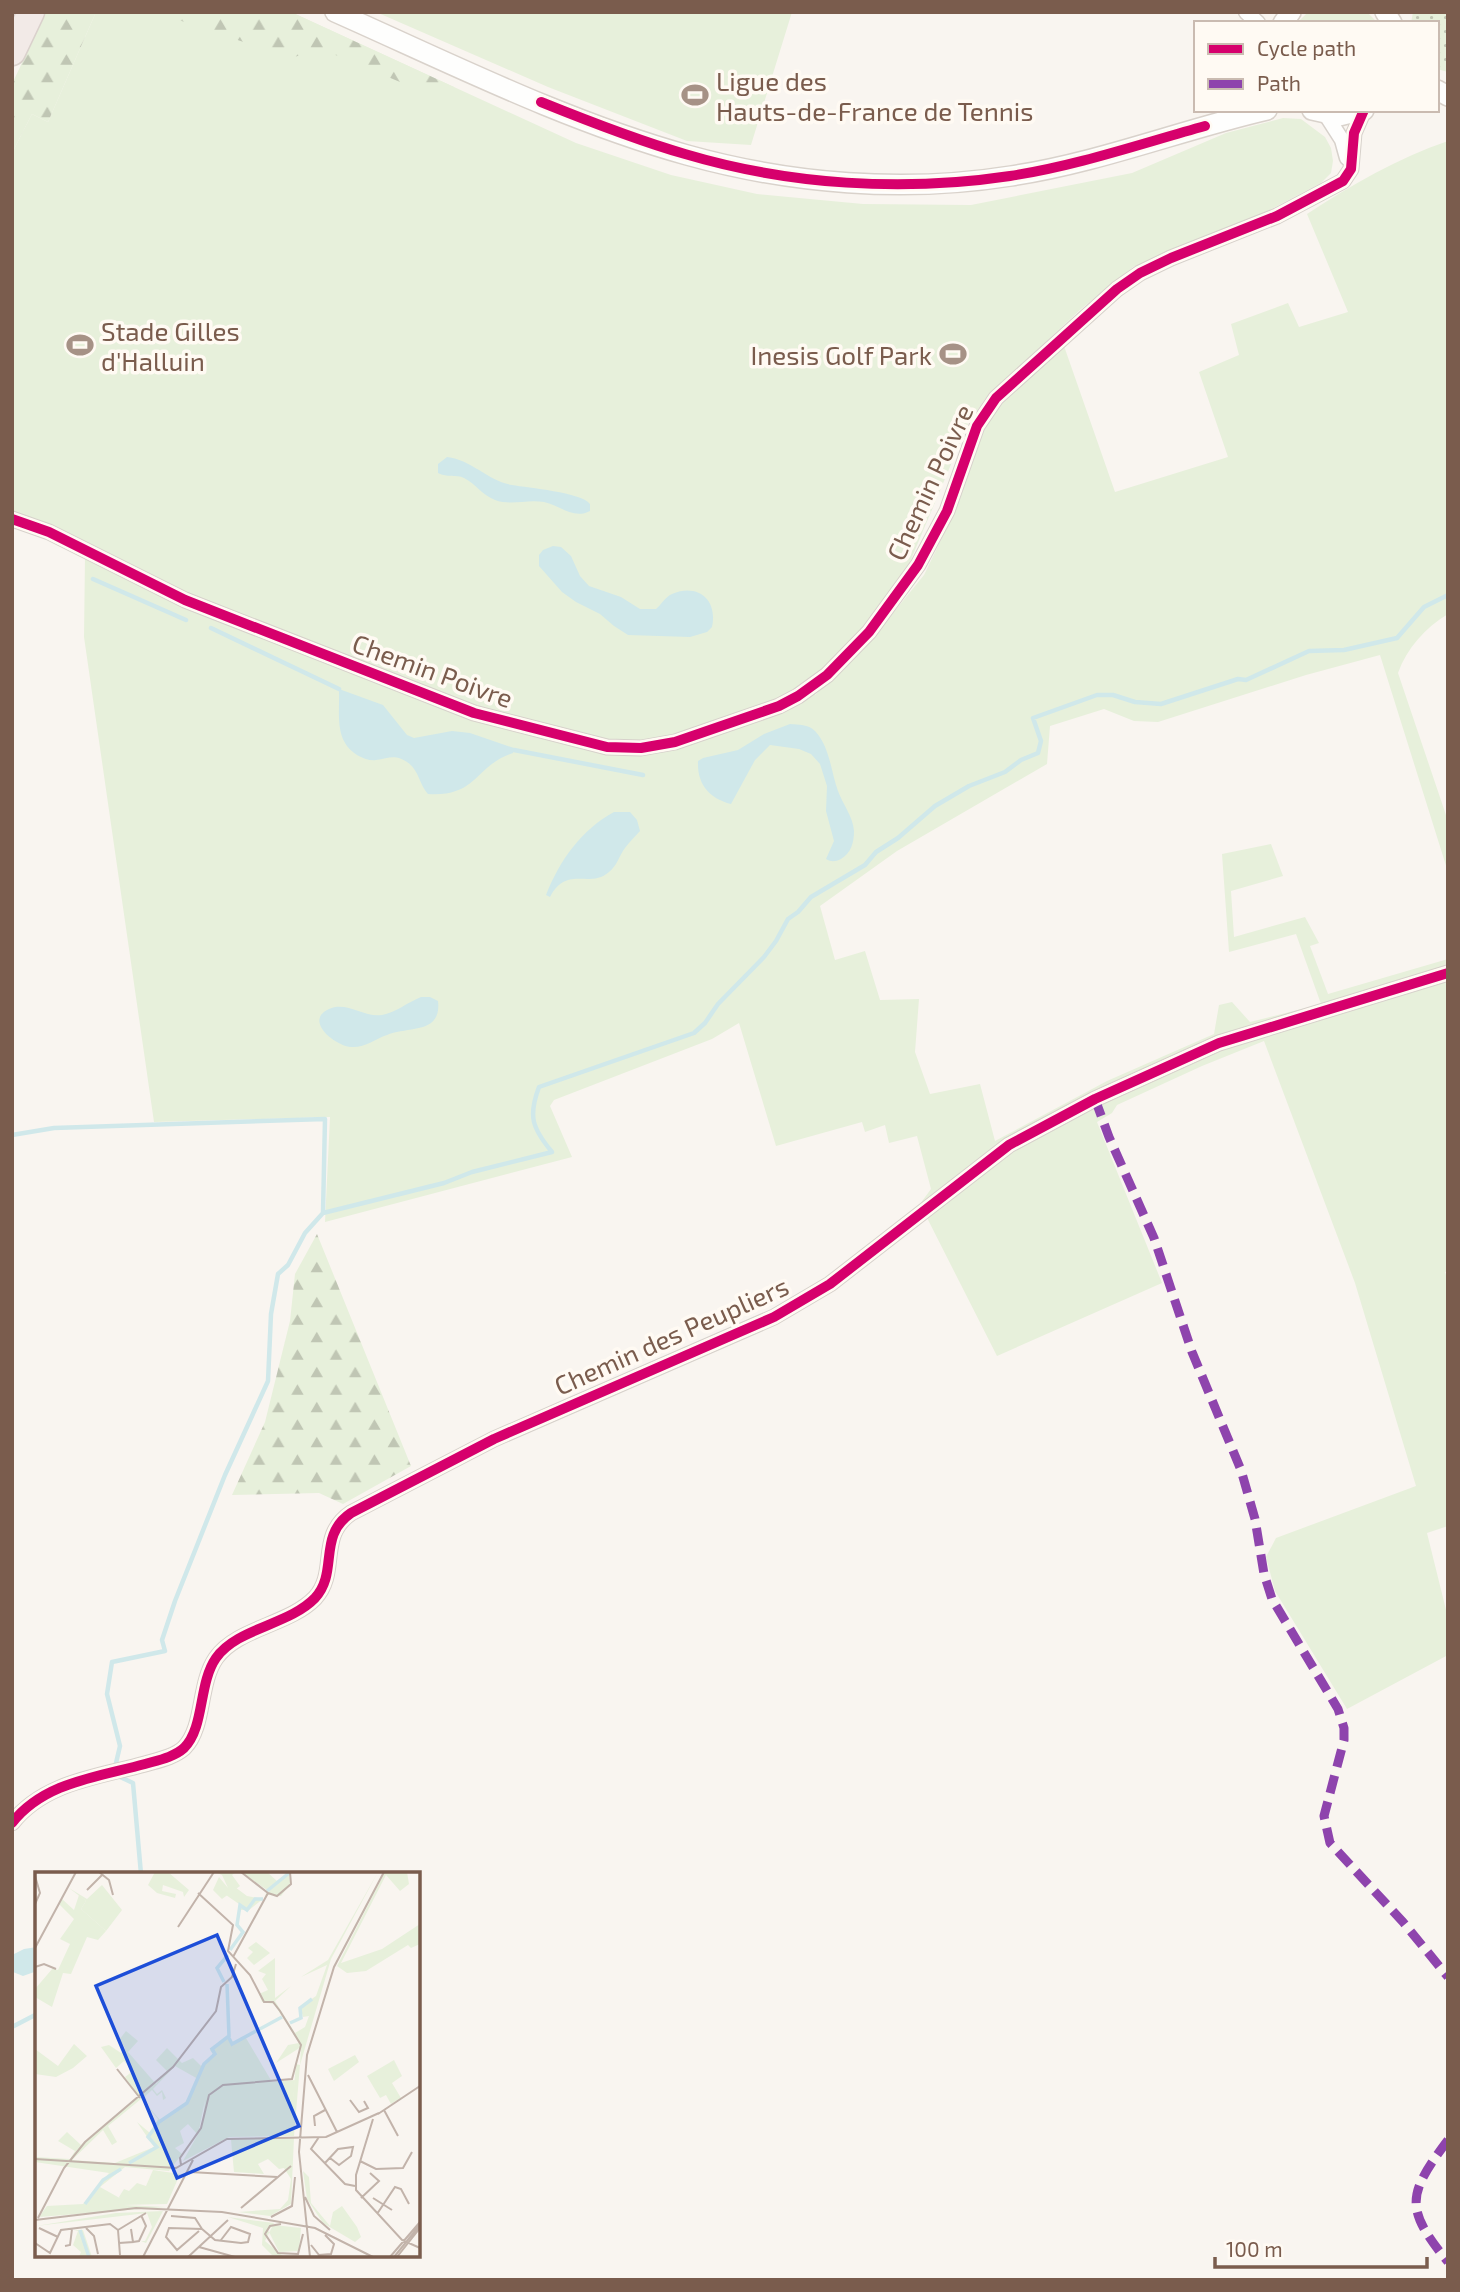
<svg xmlns="http://www.w3.org/2000/svg" width="1460" height="2292" font-family="'Exo 2',sans-serif">
  <style>
    .grass { fill: #e7f0db }
    .forest { fill: url(#forest-firs) }
    .park { fill: url(#park-dots) }
    .water { fill: #d0e8ea }
    .lines { fill: none; stroke-linecap: round; stroke-linejoin: round }
    .stream { stroke: #d0e8ea; stroke-width: 4.5 }
    .street-casing { stroke: #d7d1cb; stroke-width: 17 }
    .secondary-casing { stroke: #d9d2cb; stroke-width: 22 }
    .highway-casing { stroke: #dad1cc; stroke-width: 29 }
    .street { stroke: #fefefd; stroke-width: 14 }
    .secondary { stroke: #fefefd; stroke-width: 19 }
    .highway { stroke: #f2eae7; stroke-width: 26 }
    .quiet { stroke: #8e44ad; stroke-width: 9; stroke-dasharray: 18 9; stroke-linecap: butt }
    .cycleway-casing { stroke: #fffaf3; stroke-width: 15 }
    .cycleway { stroke: #d6006c; stroke-width: 10 }
    .labels { text-anchor: middle; dominant-baseline: central; stroke-width: 7; stroke-linejoin: round; paint-order: stroke }
    .poi-label { font-size: 26px; fill: #7a5c4d; stroke: #fffaf3; text-anchor: start }
    .street-label { font-size: 26px; fill: #7a5c4d; stroke: #fffaf3 }
    .inset-river { fill: none; stroke: #d0e8ea; stroke-width: 3.5 }
    .inset-road { fill: none; stroke: #c2b3aa; stroke-width: 2 }
    .view { fill: #1d4ed8; fill-opacity: 0.15; stroke: #1d4ed8; stroke-width: 3.5 }
    .inset-edge { fill: none; stroke: #7a5c4d; stroke-width: 3.5 }
  </style>
  <defs>
    <pattern id="forest-firs" width="22" height="20" patternUnits="userSpaceOnUse" patternTransform="scale(1.75)"><rect width="22" height="20" fill="#e7f0db"/><path d="M5 1l3.5 6h-7zM16 11l3.5 6h-7z" fill="#c0c6b4"/></pattern>
    <pattern id="park-dots" width="8" height="8" patternUnits="userSpaceOnUse" patternTransform="scale(1.75)"><rect width="8" height="8" fill="#e7f0db"/><path d="M2 2h.1M6 6h.1" fill="none" stroke="#c0c6b4" stroke-width="1.8" stroke-linecap="round"/></pattern>
  </defs>
  <rect width="100%" height="100%" fill="#f9f5f0"/>
  <!-- grass -->
  <path class="grass" d="M96,12h195l285,131 95,32 86,19 106,10 108,1 161,-32 94,-40 57,-15 18,1 24,18 6,11 2,13 -2,12 -10,10 -67,35 -121,49 -52,42 -96,90 -17,25 -61,145 -39,52 -56,65 3,9 56,-55 53,-65 29,-60 34,-95 11,-16 66,-58 51,146 113,-35 -29,-85 40,-17 -8,-31 57,-21 11,24 49,-15 -41,-98c44,-29 91,-56 141,-73v473c-23,14 -41,34 -50,59l50,148v51l-68,-217 -74,20 -148,47 -24,-1 -30,-12 -54,17 -3,38 -150,87 -77,55 15,54 30,-9 15,49 39,-1 -4,53 15,42 50,-10 15,57 112,-60 107,-47 5,-29 13,-3 18,20 71,-18 -25,-70 -67,18 -7,-98 49,-10 12,32 -52,15 3,46 71,-20 14,26 -9,3 18,48 120,-35v312l-3,1 3,8v246l-21,7 21,85v37l-101,54 -72,-118 -9,-34 10,-19 140,-52 -61,-203 -91,-242 -62,25 -85,39 -5,8 -15,9 65,161 -165,73 -77,-152 11,-15 -14,-53 -28,7 -4,-18 -20,7 -3,-10 -86,24 -37,-123 -27,16 -158,61 -4,6 22,51 -247,65 5,-105 -176,5 -70,-485 1,-80 -32,-16 -41,-16v-372l20,-39 16,8z
    M376,12h416l-41,133 -64,-4 -139,-54z
    M1308,12h59l11,11h-81z"/>
  <!-- forest -->
  <path class="forest" d="M46,12h50l-48,110 -16,-8 -20,39v-69z
    M155,12h136l163,75h-42l-91,-38 -30,9z
    M317,1234l94,232 -68,38 -24,-11 -87,2 33,-73 25,-101 5,-47z"/>
  <!-- park -->
  <path class="park" d="M1413,12h35v60l-11,-3v-46h-26z"/>
  <!-- water -->
  <path class="water" d="M447,457c25,3 41,24 65,28 16,3 69,7 78,19v7c-17,9 -30,-6 -46,-9 -17,-3 -33,4 -49,-2 -13,-5 -19,-16 -31,-22 -8,-4 -17,0 -26,-5v-9z
    M553,546l8,1 10,9 9,20 9,10 32,11 19,12h16c6,-5 9,-12 16,-15 26,-11 46,6 40,33l-5,5 -17,5 -62,-2 -14,-9 -14,-12 -24,-12 -14,-10 -23,-26v-11l4,-5z
    M339,689l44,16 24,30 7,3 38,-7 18,2 44,15 -1,5c-39,13 -35,44 -85,41 -9,-10 -9,-24 -21,-32 -12,-8 -18,-4 -31,-2 -5,1 -11,-1 -15,-3 -28,-14 -21,-42 -22,-68z
    M790,724c9,1 18,0 25,7 15,16 16,41 23,60 5,14 15,25 16,40 0,12 -3,22 -13,28 -6,3 -10,3 -15,0l8,-18 -8,-30 1,-25 -7,-22 -9,-10 -12,-5 -29,-4 -15,15 -24,44c-22,-6 -34,-20 -33,-43l5,-3 35,-8 26,-16z
    M614,812h16l7,8 3,11c-5,6 -11,11 -15,17 -6,8 -8,18 -16,24 -19,17 -42,-7 -59,25l-4,-2c14,-35 35,-65 68,-83z
    M421,997h9l8,4c4,34 -31,25 -51,34 -12,4 -22,13 -36,12 -15,-1 -48,-26 -22,-38 18,-8 35,9 53,6 13,-2 26,-13 39,-18z
    M37,1947v24l-14,5 -10,-4 1,-18 10,-5z"/>
  <g class="lines">
    <!-- stream -->
    <path class="stream" d="M93,579l93,41
      M211,628l128,61
      M514,750l129,25
      M12,1135l42,-7 271,-9 -2,94
      M116,1763l4,-17 -13,-52 5,-32 53,-11 -3,-11 13,-39 50,-126 43,-94 3,-67 7,-40 10,-9 17,-32 18,-20 121,-30 28,-11 80,-20c-20,-24 -24,-36 -13,-65l155,-54 11,-10 13,-19 46,-47 12,-16 12,-22 10,-7 13,-15 54,-32 11,-13 22,-14 37,-32 34,-20 36,-14 16,-12 17,-7 3,-12 -8,-23 64,-23h16l22,7 26,2 77,-25 8,1 63,-29 35,-1 53,-12 27,-31 24,-12
      M118,1776l15,7 8,91
      M12,2027l25,-13"/>
    <!-- street casing -->
    <g class="street-casing">
      <path id="street" d="M1246,12l12,11
        M1326,115l16,25 5,18
        M12,519l37,13 136,68 289,113 133,34 34,1 34,-6 104,-36 19,-10 29,-21 42,-43 49,-67 29,-54 30,-85 19,-28 121,-109 23,-16 31,-15 106,-42 66,-35 8,-12 3,-36 10,-23
        M12,1823c32,-41 86,-46 133,-59 14,-4 29,-7 39,-16 21,-21 14,-64 32,-90 21,-30 73,-33 99,-60 24,-26 2,-62 36,-85l143,-74 280,-122 56,-33 179,-139 86,-46 124,-56 229,-70"/>
    </g>
    <!-- secondary casing -->
    <g class="secondary-casing">
      <path id="secondary" d="M335,12c115,51 230,109 352,143 104,29 217,38 324,21 87,-13 170,-46 256,-66
        M1385,12l7,11
        M1283,23l8,-11
        M1437,90l11,6
        M1312,110l27,6 25,-6"/>
    </g>
    <!-- highway casing -->
    <g class="highway-casing">
      <path id="highway" d="M12,52l19,-40"/>
    </g>
    <!-- street -->
    <use href="#street" class="street"/>
    <!-- secondary -->
    <use href="#secondary" class="secondary"/>
    <!-- highway -->
    <use href="#highway" class="highway"/>
    <!-- quiet -->
    <path class="quiet" d="M1095,1099l14,38 45,101 38,114 49,118 14,49 9,55 8,25 66,110 6,19v12l-20,76 6,27 73,79 45,55
      M1448,2140c-41,55 -44,68 0,122"/>
    <!-- cycleway casing -->
    <g class="cycleway-casing">
      <path id="cycleway" d="M541,102c47,19 95,38 144,52 104,31 218,38 325,22 66,-10 130,-32 195,-50
        M12,519l37,13 136,68 289,113 133,34 34,1 34,-6 104,-36 19,-10 29,-21 42,-43 49,-67 29,-54 30,-85 19,-28 121,-109 23,-16 31,-15 106,-42 66,-35 8,-12 3,-36 10,-23
        M12,1823c32,-41 86,-46 133,-59 14,-4 29,-7 39,-16 21,-21 14,-64 32,-90 21,-30 73,-33 99,-60 24,-26 2,-62 36,-85l143,-74 280,-122 56,-33 179,-139 86,-46 124,-56 229,-70"/>
    </g>
    <!-- cycleway -->
    <use href="#cycleway" class="cycleway"/>
  </g>
  <!-- icons -->
  <defs>
    <g id="stadium-bare" transform="scale(2.1)"><path d="M0-5a6.5 5 0 1 0 0 10a6.5 5 0 1 0 0-10ZM-3.5-1.8h7v3.6h-7Z" fill="#a69286" stroke="#fffaf3" stroke-width="2.5" paint-order="stroke"/></g>
  </defs>
  <g fill-rule="evenodd">
    <use href="#stadium-bare" x="695" y="95"/>
    <use href="#stadium-bare" x="80" y="345"/>
    <use href="#stadium-bare" x="953" y="354"/>
  </g>
  <g class="labels">
    <!-- poi labels -->
    <g class="poi-label">
      <text x="716" y="80">Ligue des<tspan x="716" dy="30">Hauts-de-France de Tennis</tspan></text>
      <text x="101" y="330">Stade Gilles<tspan x="101" dy="30">d'Halluin</tspan></text>
      <text x="932" y="354" text-anchor="end">Inesis Golf Park</text>
    </g>
    <!-- street labels -->
    <g class="street-label">
      <text transform="translate(929 482) rotate(-65)">Chemin Poivre</text>
      <text transform="translate(433 670) rotate(20)">Chemin Poivre</text>
      <text transform="translate(671 1335) rotate(-24)">Chemin des Peupliers</text>
    </g>
  </g>
  <!-- overview -->
  <g transform="translate(35 1872)">
    <rect width="385" height="385" fill="#f9f5f0"/>
    <path d="M120,0h13l21,18 -5,7 -1,-5 -20,-7 -1,6 14,3 -1,4 -18,-5 -9,-8zM180,0h21l-4,3 8,11 -18,13 -9,-9 6,-13 9,11 -6,-13zM206,0h26l10,9 12,-9 1,12 -9,12 -13,-1 -4,5 3,-10zM343,0l-47,87 -31,106 1,-18 -25,16 12,-18 11,-2 -25,-39 -12,-2 -3,-8 9,-4 -6,-11 4,-5 -8,-3 17,-13v40l16,-12 -16,15 20,32 10,-6 4,-11 -6,1 -3,-10 16,-11 11,-31 -26,12 27,-17zM350,0h22l2,12 -9,7 -14,-16 -45,88 41,-14 38,-25v20l-9,4 -3,-3 -42,26 -19,2 -10,-7zM44,23l7,6 -5,8 25,22 -8,9 -11,-3 -16,37 -8,-1 -11,34 -17,-10v-8l18,-21 5,2 12,-26 -10,-5 14,-20 -15,-15 3,-5 12,11zM221,70l14,11 -16,12 -7,-7 6,-6 -5,-4zM91,159l12,10 -10,11 28,32 11,-13 -11,-11 11,-12 15,15 11,-5 8,8 12,-12 -3,-4 18,-15 4,9 14,-6 26,44 23,-2 -5,56 -61,1 -46,24 19,-34 3,-27 -7,35 -10,-11 -8,7 4,12 -9,5 7,6 -13,17 -44,-4 -25,20 25,14 -1,4 42,2 -127,10 8,-11 36,-2 26,-31 -74,-11v-5l35,2 5,-8 -17,-10 9,-9 14,13 57,-48 -13,-20 8,-6 -9,-10 -8,7 -15,-21 8,-2 12,8 4,-5 -6,-8zM140,194l23,13 -13,24 -25,17 -18,-21 10,-9 5,6 5,-4 1,8 3,-2 -4,-8 -5,4 -4,-5zM106,227l17,20 -8,14 -13,-11 17,25 -39,16 -43,-3 31,-30 9,15 5,-3 -9,-16zM39,172l13,12 -14,12 -17,9 -21,-3v-25l23,17zM320,183l4,7 -25,19 -6,-12zM359,188l8,16 -10,7 9,15 -10,6 -5,-9 -6,3 -13,-22zM259,266l-3,66 -21,12 -32,-4 42,-3 8,-9 3,-21 -7,-11 -5,1 -11,-10 -10,5 6,10 -30,-2 -3,-32zM268,299l6,6 2,26 19,23 3,-14 9,-6 15,21 4,10 -6,5 -32,-19 -16,-24zM128,339l-17,32 -5,-2h4l7,-14 -5,-14 -111,13 80,-13zM193,345l46,6 -9,18 19,16 -12,-2 -10,-10 1,-17zM239,353l27,3 -2,23 -20,1 -11,-22z" fill="#e7f0db" fill-rule="evenodd"/>
    <path d="M200,15l12,9 16,3 -14,11h-11l1,-6 -13,-9zM261,192l4,1 -6,71 -36,-1 32,-5z" fill="#e7f0db"/>
    <path d="M67,13l20,25 -16,21 -25,-22 5,-8 -17,-13 18,11z" fill="#e7f0db"/>
    <path d="M118,298l27,4 -13,30 -44,1 -4,-8 5,-8 5,2 8,-8 9,3zM39,358h9l9,27h-13l2,-5 -8,-7 5,-14z" fill="#e7f0db"/>
    <path class="inset-river" d="M232,19l22,-18M195,78l13,-18 -6,-7 3,-20 7,5 8,-11h8M189,110l-7,-14 11,-13M255,151l11,-5 -1,-10 12,-9M194,166l3,6 50,-27M94,291l28,-16 -9,-10 11,-15 28,-19 17,-39 11,-10 -3,-5 17,-13 -2,-52M50,332l18,-24 18,-11M45,358l9,27"/>
    <path class="inset-road" d="M64,0l10,8 4,15M206,0l27,21M0,4l5,17 -5,11M52,18l15,-15M143,55l36,-55M0,76l41,-76M198,85l35,-64 9,3 14,-12 -1,-12M0,95l9,-3 12,5M82,197l23,29M273,203l29,57M315,228l9,12 9,-4 -4,-7M349,238l14,26M343,242l42,-28M338,247l-17,56v15l46,50 18,8M280,254l-1,-10 11,-6M284,265l-8,12 34,35 10,2M0,287l141,9 51,-29 99,-2 53,-24M325,289l16,8 27,-1 9,-16M290,291l13,-14 15,-2 -2,9 -12,9 -9,-7M146,293l-1,-7 21,-30 8,-33 14,-10 69,-6 9,-34 -21,-34 -7,-9h-9l-14,-27 -22,-24 5,-26 -35,-32M155,300l87,5M270,325l9,19 16,14M326,326l18,-17 -9,-8M338,326l19,12M206,336l50,-42M342,342l18,-27 6,2 8,15M136,344l24,2 7,11M236,345l21,-11 3,-29M3,346l26,-50 21,-26 88,-75 43,-56 5,-24 11,-10 4,-13M0,348l101,-12 86,4 93,16 58,29M246,352l-11,2 -5,8 13,19 20,1 5,-20M4,356l19,9M51,356l8,8 4,18M83,358l28,-17M83,358l2,25M164,359l-22,19 -11,-13 3,-9 33,1 13,11 26,3 7,-1 2,-8 -19,-7 -10,13M98,370l6,-1 7,-15 -5,-11M0,371l15,10 11,-23 49,-6 8,6M84,371l14,-1 -2,-13M276,373l8,10 12,-1 3,-10 -9,-9M30,374l5,-1 2,-16M164,375l36,10M73,385h24M108,385l50,-97M153,385l40,-37M275,385l-11,-105 8,-97 27,-88 50,-95M355,385l30,-35M359,385l26,-32M362,385l23,-29"/>
    <path class="view" d="M182,63l82,191 -122,52 -81,-192z"/>
    <rect width="385" height="385" class="inset-edge"/>
  </g>
  <!-- border -->
  <rect width="1460" height="2292" fill="none" stroke="#7a5c4d" stroke-width="28"/>
  <!-- legend -->
  <rect x="1194" y="21" width="245" height="91" fill="#fffaf3" stroke="#cabbb1" stroke-width="2"/>
  <rect x="1208" y="44" width="35" height="10" fill="#d6006c" stroke="#cabbb1" stroke-width="2"/>
  <text x="1257" y="56" font-size="21" fill="#7a5c4d">Cycle path</text>
  <rect x="1208" y="79" width="35" height="10" fill="#8e44ad" stroke="#cabbb1" stroke-width="2"/>
  <text x="1257" y="91" font-size="21" fill="#7a5c4d">Path</text>
  <!-- scale -->
  <path d="M1215 2257v10h212v-10" fill="none" stroke="#7a5c4d" stroke-width="3.5"/>
  <text x="1226" y="2257" font-size="21" fill="#7a5c4d" stroke="#fffaf3" stroke-width="5" paint-order="stroke">100 m</text>
</svg>
